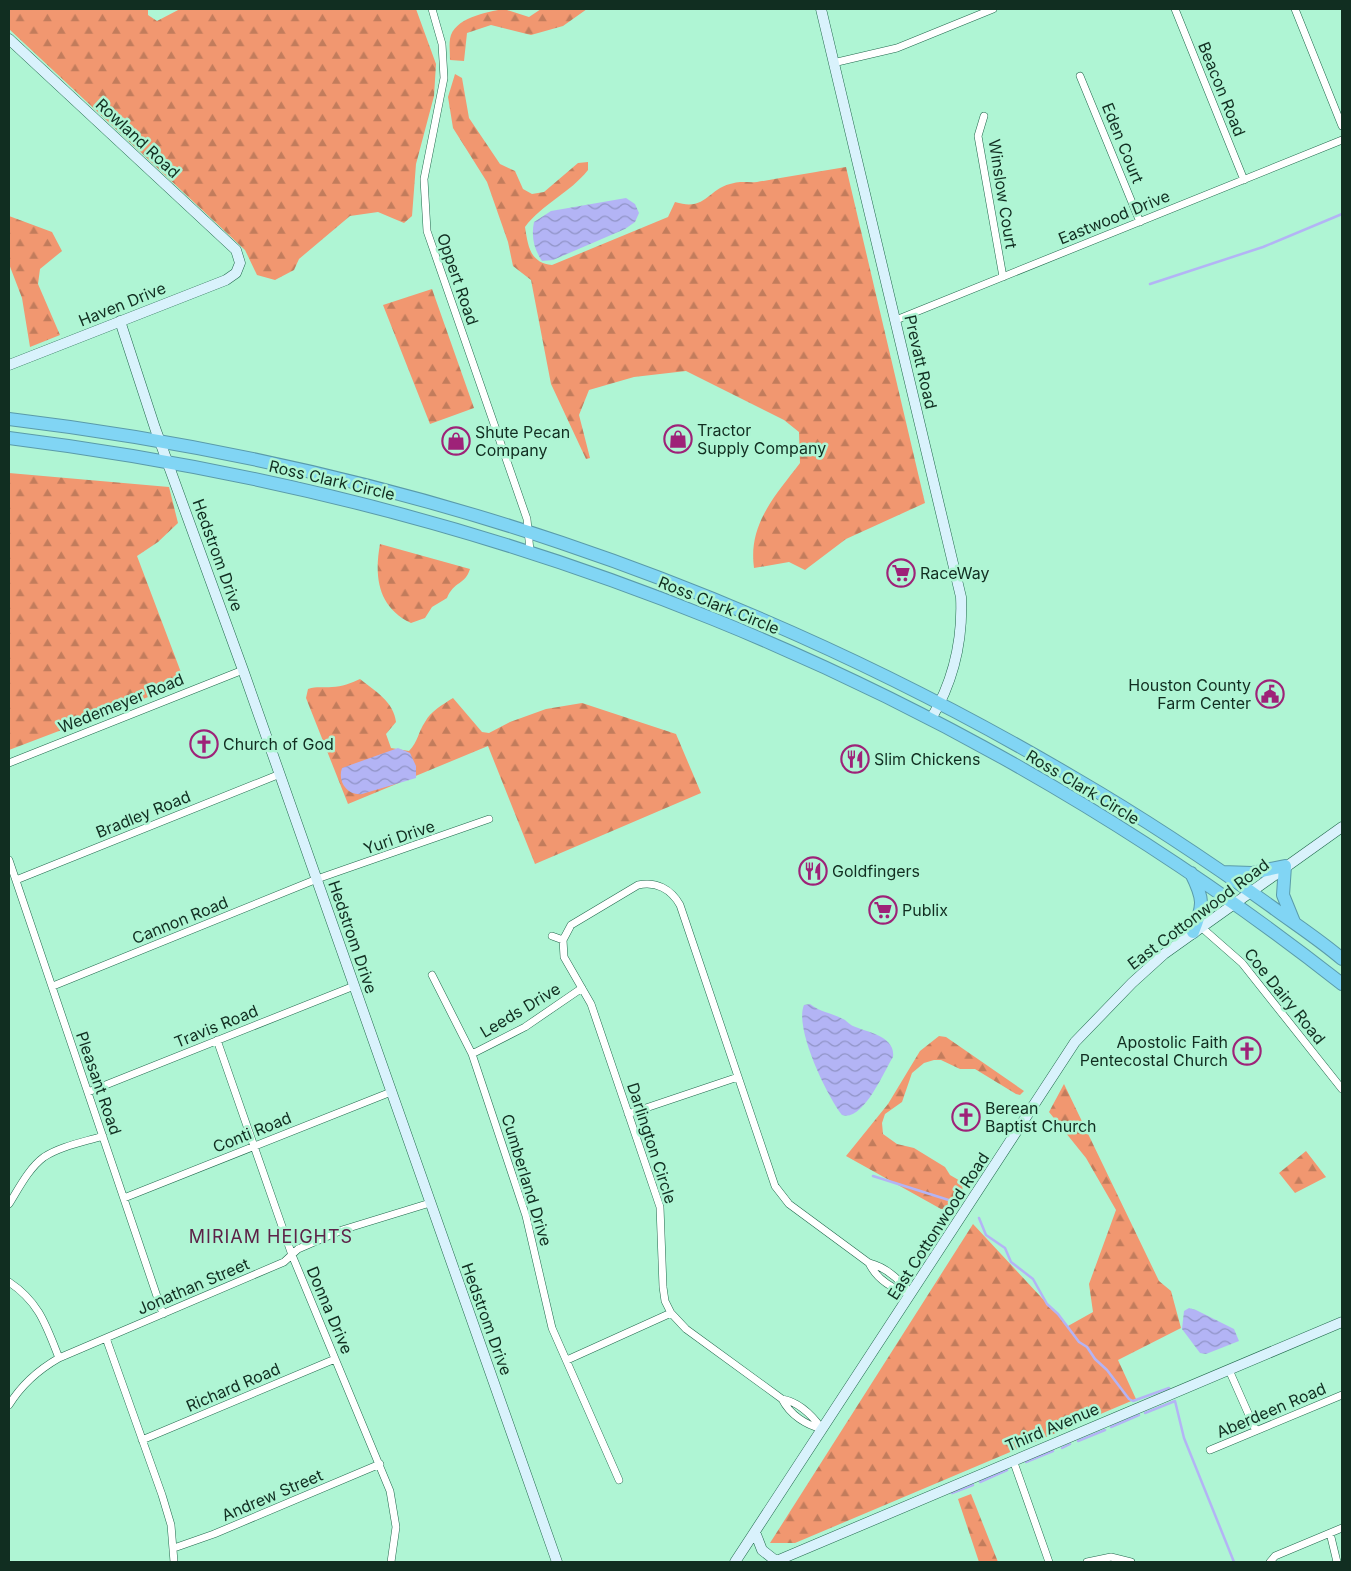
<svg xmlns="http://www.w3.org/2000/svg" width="1351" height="1571" font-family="Inter,sans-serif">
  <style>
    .forest { fill: url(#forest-firs) }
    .water { fill: url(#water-waves) }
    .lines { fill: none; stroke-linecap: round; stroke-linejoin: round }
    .stream { stroke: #b3b4f5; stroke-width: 2.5 }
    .street-casing { stroke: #21684c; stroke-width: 8 }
    .secondary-casing { stroke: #21684c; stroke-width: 11 }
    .highway-casing { stroke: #5a9baa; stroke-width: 14 }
    .street { stroke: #fff; stroke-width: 7 }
    .secondary { stroke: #d9f2fc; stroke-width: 10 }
    .highway { stroke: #81d5f4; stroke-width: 12 }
    .labels { text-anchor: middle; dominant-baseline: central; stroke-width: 5; stroke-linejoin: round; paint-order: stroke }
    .street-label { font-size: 16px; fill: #112e21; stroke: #aff5d4 }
    .poi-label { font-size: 16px; fill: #112e21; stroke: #aff5d4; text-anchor: start }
    .neighbourhood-label { font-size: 18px; letter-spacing: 1px; fill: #5c2147; stroke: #aff5d4 }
  </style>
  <defs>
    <pattern id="forest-firs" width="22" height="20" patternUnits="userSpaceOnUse" patternTransform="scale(1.25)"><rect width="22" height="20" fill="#f19770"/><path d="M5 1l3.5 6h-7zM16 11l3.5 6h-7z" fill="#c27c5c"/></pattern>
    <pattern id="water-waves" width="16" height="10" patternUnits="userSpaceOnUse" patternTransform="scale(1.25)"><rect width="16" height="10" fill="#b3b4f5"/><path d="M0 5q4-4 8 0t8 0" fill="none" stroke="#9093c6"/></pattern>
  </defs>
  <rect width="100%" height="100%" fill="#aff5d4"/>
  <!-- forest -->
  <path class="forest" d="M9,9h139v6l9,6 23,-12h236l20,55 -2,32 -18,68 -4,52 -8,7 -26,-11 -28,4 -51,43 -5,11 -19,10 -18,-5 -12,-25 -236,-221z
    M504,9l25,8 12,-8h46l-24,17 -32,9 -40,-10 -24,8 -3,28 -14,-1c0,-7 -1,-14 0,-21 3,-21 37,-27 54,-30z
    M455,74l7,4 7,40 31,46 15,7 8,18 9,5 12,-2 34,-29 10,-1v8c-18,23 -46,34 -63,57 3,19 5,36 27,38l116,-48 7,-15c32,10 32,-14 59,-19 7,-2 16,0 23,-1 30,-5 59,-10 89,-15l79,336 -79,36 -41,31 -16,-8 -35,6c-6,-44 21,-72 46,-105l-1,-31 -15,-12 -98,-49 -52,6 -45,13 -10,25 11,43 -4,1 -35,-75 -20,-104 -18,-14 -5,-24 -21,-60 -34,-54 -5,-31z
    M9,216l43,16 10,19 -22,18 -2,15 22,51 -30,12 -8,-49 -13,-34z
    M432,289l42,119 -44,16 -47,-119z
    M9,473l160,14 9,36 -20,19 -21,14 48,127 -176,67z
    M380,544l90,25c-5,16 -16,12 -23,29l-15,9 -7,11 -14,5c-33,-16 -37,-46 -31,-79z
    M360,679c15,12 34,23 36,43l-10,12 5,14 18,3c9,-9 9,-19 16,-29 6,-11 17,-17 28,-24l29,34 7,1 21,-11 36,-13 36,-6 94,31 25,59 -166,71 -47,-118 -140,58 -42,-106 2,-9c9,-3 15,-1 24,-2 10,0 19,-4 28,-8z
    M939,1036l7,1 78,54 -4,4 -4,-1 -41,-25h-15l-19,-9h-7l-10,3 -12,10 -10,29 -17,12 -3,9 1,11 14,10 17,4 31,19 5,8 12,7 1,13 -11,13 -11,1 -95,-53 42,-52 32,-53z
    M1064,1084l95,197 12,10 10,37 -63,32 18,39 -341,144h-25l203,-319 95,102 25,-14 -4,-28 27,-74 -30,-52 -37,-46z
    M1306,1151l20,26 -31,16 -16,-20z
    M971,1494l27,68h-19l-21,-63z"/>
  <!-- water -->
  <path class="water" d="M626,198l9,6 4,9 -4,9 -10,7 -72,31 -11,1c-8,-12 -11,-24 -8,-39l17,-11z
    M398,748l12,5 6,13v12l-54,16c-14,2 -25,-12 -20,-26z
    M810,1004c10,8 22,9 33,15 3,1 6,5 10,7 13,6 43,10 40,31 -10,16 -30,65 -51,58 -15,-19 -48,-87 -38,-110z
    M1189,1308l7,2 38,19 5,12 -33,13 -6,-1 -18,-24 2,-18z"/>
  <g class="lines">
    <!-- stream -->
    <path class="stream" d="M1150,284l113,-37 79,-33
      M873,1176l85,27
      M979,1218l7,17 19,13 6,14 22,17 14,25 11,10 21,28 8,5 8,12 12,11 22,29 4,2 36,-13
      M1145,1413l30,-12 9,37 50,124
      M1111,1427l28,-12
      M1078,1441l27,-11
      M1062,1448l8,-4
      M1026,1462l27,-11
      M980,1482l27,-12
      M952,1493l21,-8"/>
    <!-- street casing -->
    <g class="street-casing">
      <path id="street" d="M432,9l10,35 2,34 -20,101 3,52 100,288 3,32
        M1175,9l69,171
        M1295,9l47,117
        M833,63l64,-15 96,-39
        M1080,76l60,146
        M984,116l-6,20 25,141
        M896,320l446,-180
        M9,763l234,-93
        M9,860l154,454
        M16,880l264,-106
        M1201,927l41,36 100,126
        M552,936l11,4
        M432,975l40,79 54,162 26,112 67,152
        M53,986l264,-107 172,-60
        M217,1040l75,215 98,236 6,36 -5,35
        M472,1054l53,-27 57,-39
        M88,1092l266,-106
        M628,1114l110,-37
        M124,1198l267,-106
        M9,1204c10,-16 20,-36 35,-47 17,-11 40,-15 59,-21
        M869,1263c8,17 25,27 42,31
        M9,1282c30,20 37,43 50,76
        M106,1338l56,157 9,30 3,37
        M567,1360l104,-47
        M1229,1370l27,61
        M782,1399c17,3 30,16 40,30
        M9,1405c13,-21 29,-35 50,-47l225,-96 14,-13 44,-19 88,-27
        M822,1429c-16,-4 -32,-14 -40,-30l-96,-70 -15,-16 -6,-12 -2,-14 -3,-80 -69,-203 -27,-47 -1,-17 8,-15 67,-40c18,-4 33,4 42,20l95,281 14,18 80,59c17,4 31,17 42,31
        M142,1440l193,-81
        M1210,1450l132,-55
        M1013,1460l36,102
        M1330,1533l7,29
        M174,1548l40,-14 166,-70
        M1087,1562l24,-5 20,5
        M1270,1562l5,-6 67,-28"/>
    </g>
    <!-- secondary casing -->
    <g class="secondary-casing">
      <path id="secondary" d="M821,9l140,588c2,43 -8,85 -30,122
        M9,39l227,211 4,13 -4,10 -10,7 -217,85
        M120,321l35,107 88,242 314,892
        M755,1532l7,18 14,11
        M735,1562l340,-520 57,-59 32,-29 178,-127
        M774,1562l568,-240"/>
    </g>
    <!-- highway casing -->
    <g class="highway-casing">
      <path id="highway" d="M9,419c382,46 735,164 1067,360 67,39 132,82 196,128 23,17 48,33 70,52
        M9,438c490,61 944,240 1333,546
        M1222,872l30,1 33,-7 -2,29 11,27
        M1191,873c13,26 13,32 2,59"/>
    </g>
    <!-- street -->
    <use href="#street" class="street"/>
    <!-- secondary -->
    <use href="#secondary" class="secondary"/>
    <!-- highway -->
    <use href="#highway" class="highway"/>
  </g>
  <!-- icons -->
  <defs>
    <g id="shop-ring" transform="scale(1.4375)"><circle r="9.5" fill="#aff5d4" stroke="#9e2278" stroke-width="1.5"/><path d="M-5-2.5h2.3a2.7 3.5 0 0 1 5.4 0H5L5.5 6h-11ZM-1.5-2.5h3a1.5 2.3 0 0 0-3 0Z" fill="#9e2278"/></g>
    <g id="supermarket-ring" transform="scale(1.4375)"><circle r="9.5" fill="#aff5d4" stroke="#9e2278" stroke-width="1.5"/><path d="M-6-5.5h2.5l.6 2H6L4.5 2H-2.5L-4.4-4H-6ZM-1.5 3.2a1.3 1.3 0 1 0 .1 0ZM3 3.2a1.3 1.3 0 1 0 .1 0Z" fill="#9e2278"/></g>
    <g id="civic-ring" transform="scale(1.4375)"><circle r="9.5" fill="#aff5d4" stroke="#9e2278" stroke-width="1.5"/><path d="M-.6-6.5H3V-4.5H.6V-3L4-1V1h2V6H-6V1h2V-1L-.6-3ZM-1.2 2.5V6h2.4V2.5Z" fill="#9e2278"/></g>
    <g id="church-ring" transform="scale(1.4375)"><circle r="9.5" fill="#aff5d4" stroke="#9e2278" stroke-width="1.5"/><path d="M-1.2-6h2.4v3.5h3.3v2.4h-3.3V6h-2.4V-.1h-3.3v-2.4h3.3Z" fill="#9e2278"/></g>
    <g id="restaurant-ring" transform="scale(1.4375)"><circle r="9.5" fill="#aff5d4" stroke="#9e2278" stroke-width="1.5"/><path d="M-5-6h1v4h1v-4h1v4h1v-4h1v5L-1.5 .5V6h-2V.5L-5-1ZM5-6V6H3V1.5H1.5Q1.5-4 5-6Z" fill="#9e2278"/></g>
  </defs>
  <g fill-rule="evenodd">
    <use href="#shop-ring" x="678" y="439"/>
    <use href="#shop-ring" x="456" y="441"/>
    <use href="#supermarket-ring" x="901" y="573"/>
    <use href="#civic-ring" x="1270" y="694"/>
    <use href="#church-ring" x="204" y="744"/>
    <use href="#restaurant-ring" x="855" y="759"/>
    <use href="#restaurant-ring" x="813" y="871"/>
    <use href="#supermarket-ring" x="883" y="910"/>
    <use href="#church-ring" x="1247" y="1051"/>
    <use href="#church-ring" x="966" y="1117"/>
  </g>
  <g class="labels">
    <!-- street labels -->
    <g class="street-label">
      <text transform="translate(1222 89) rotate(68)">Beacon Road</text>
      <text transform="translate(138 138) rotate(43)">Rowland Road</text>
      <text transform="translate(1123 143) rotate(68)">Eden Court</text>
      <text transform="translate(1003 194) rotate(81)">Winslow Court</text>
      <text transform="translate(1114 217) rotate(-22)">Eastwood Drive</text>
      <text transform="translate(458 279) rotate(71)">Oppert Road</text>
      <text transform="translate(122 304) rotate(-22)">Haven Drive</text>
      <text transform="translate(921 362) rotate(77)">Prevatt Road</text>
      <text transform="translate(332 480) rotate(13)">Ross Clark Circle</text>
      <text transform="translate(218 555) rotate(70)">Hedstrom Drive</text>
      <text transform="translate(719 605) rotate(22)">Ross Clark Circle</text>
      <text transform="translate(121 703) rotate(-22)">Wedemeyer Road</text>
      <text transform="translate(1083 787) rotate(31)">Ross Clark Circle</text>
      <text transform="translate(143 814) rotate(-22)">Bradley Road</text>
      <text transform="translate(399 837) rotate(-19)">Yuri Drive</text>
      <text transform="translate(1198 914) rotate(-37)">East Cottonwood Road</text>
      <text transform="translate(180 920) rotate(-22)">Cannon Road</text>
      <text transform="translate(353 937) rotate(71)">Hedstrom Drive</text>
      <text transform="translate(1285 996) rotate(51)">Coe Dairy Road</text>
      <text transform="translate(520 1010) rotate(-31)">Leeds Drive</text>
      <text transform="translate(216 1026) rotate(-22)">Travis Road</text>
      <text transform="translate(99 1083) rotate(71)">Pleasant Road</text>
      <text transform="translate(252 1132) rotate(-22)">Conti Road</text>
      <text transform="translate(652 1143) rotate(72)">Darlington Circle</text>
      <text transform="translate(527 1180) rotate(73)">Cumberland Drive</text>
      <text transform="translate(938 1226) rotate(-57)">East Cottonwood Road</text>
      <text transform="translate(193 1286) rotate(-23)">Jonathan Street</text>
      <text transform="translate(330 1310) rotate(67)">Donna Drive</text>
      <text transform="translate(487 1319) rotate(70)">Hedstrom Drive</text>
      <text transform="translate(233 1387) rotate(-23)">Richard Road</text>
      <text transform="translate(1271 1410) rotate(-23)">Aberdeen Road</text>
      <text transform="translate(1052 1427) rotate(-23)">Third Avenue</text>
      <text transform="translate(272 1495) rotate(-23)">Andrew Street</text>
    </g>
    <!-- poi labels -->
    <g class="poi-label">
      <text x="697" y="430">Tractor<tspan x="697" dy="18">Supply Company</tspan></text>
      <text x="475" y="432">Shute Pecan<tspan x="475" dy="18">Company</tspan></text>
      <text x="920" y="573">RaceWay</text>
      <text x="1251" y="685" text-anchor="end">Houston County<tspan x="1251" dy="18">Farm Center</tspan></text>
      <text x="223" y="744">Church of God</text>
      <text x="874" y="759">Slim Chickens</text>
      <text x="832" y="871">Goldfingers</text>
      <text x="902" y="910">Publix</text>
      <text x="1228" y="1042" text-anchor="end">Apostolic Faith<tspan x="1228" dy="18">Pentecostal Church</tspan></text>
      <text x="985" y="1108">Berean<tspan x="985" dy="18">Baptist Church</tspan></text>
    </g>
    <!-- neighbourhood labels -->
    <g class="neighbourhood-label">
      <text x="271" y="1236">MIRIAM HEIGHTS</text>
    </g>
  </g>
  <!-- border -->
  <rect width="1351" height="1571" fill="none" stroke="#112e21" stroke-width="20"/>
</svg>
